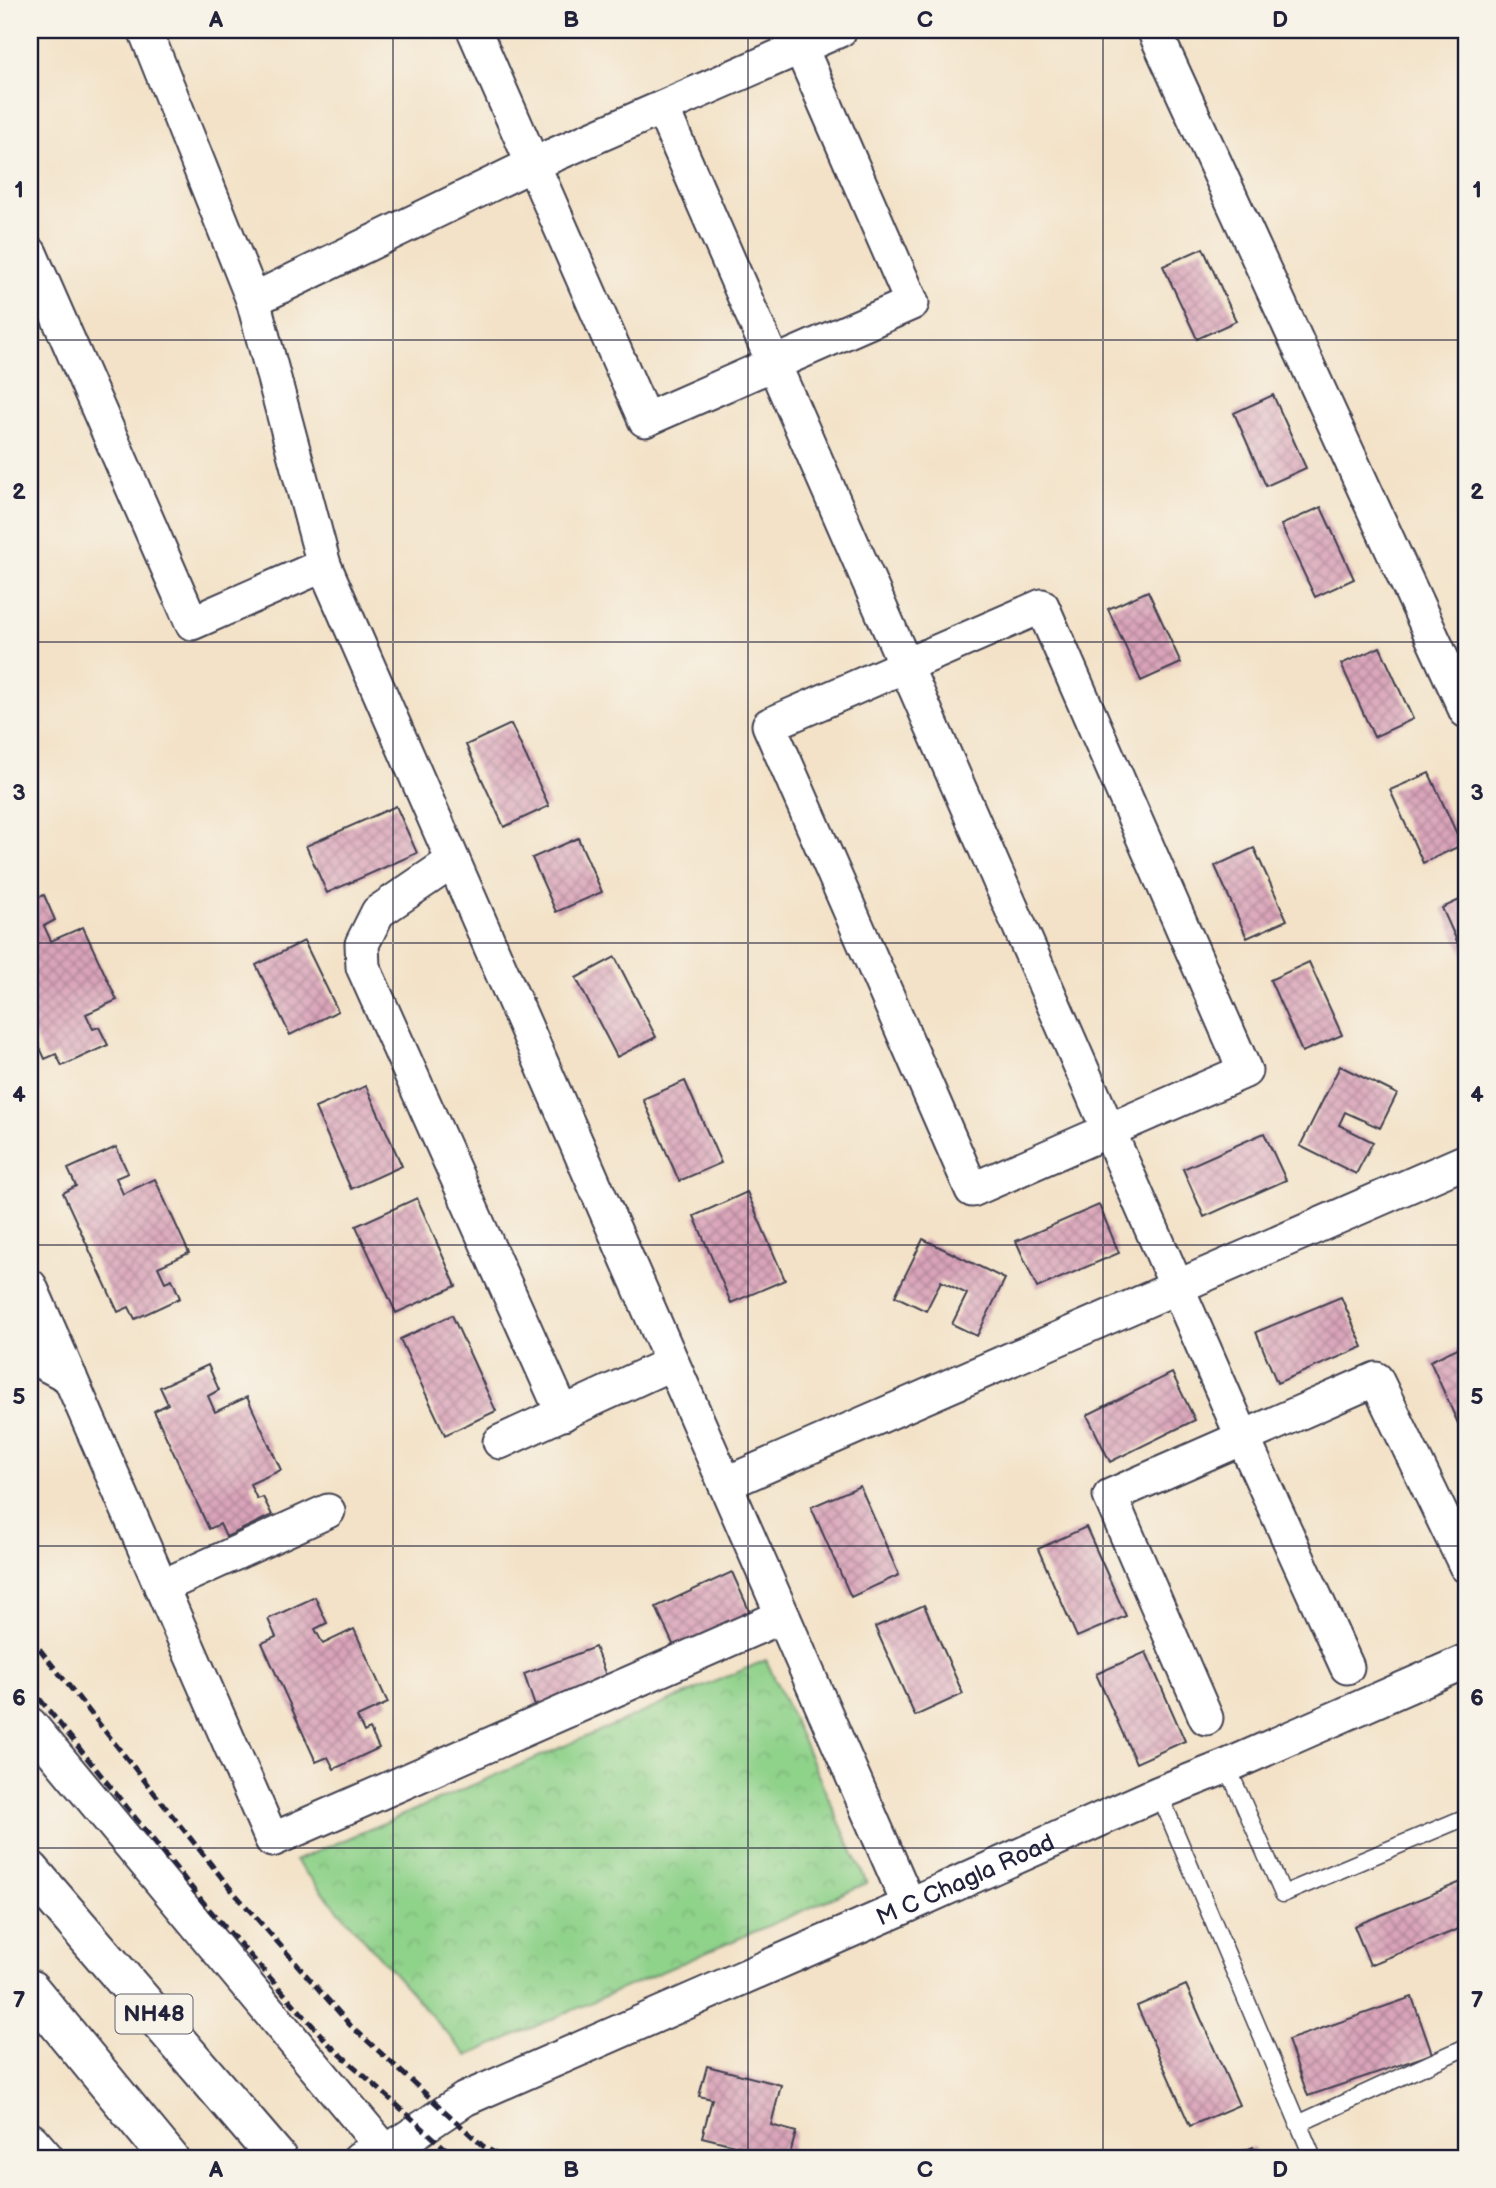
<svg xmlns="http://www.w3.org/2000/svg" width="1496" height="2188" font-family="'Balsamiq Sans',sans-serif">
  <style>
    .park { fill: url(#park-crowns); stroke: #587a62; stroke-width: 2 }
    .building { fill: url(#building-cross-hatch) }
    .lines { fill: none; stroke-linecap: round; stroke-linejoin: round }
    .lane-casing { stroke: #413f50; stroke-width: 19 }
    .street-casing { stroke: #413f50; stroke-width: 37 }
    .primary-casing { stroke: #413f50; stroke-width: 42 }
    .highway-casing { stroke: #413f50; stroke-width: 42 }
    .lane { stroke: #fff; stroke-width: 16 }
    .street { stroke: #fff; stroke-width: 33 }
    .primary { stroke: #fff; stroke-width: 38 }
    .highway { stroke: #fff; stroke-width: 38 }
    .rail { stroke: #22223b; stroke-width: 5; stroke-dasharray: 10 5; stroke-linecap: butt }
    .grid { fill: none; stroke: #22223b; stroke-width: 2; stroke-opacity: 0.55 }
    .labels { text-anchor: middle; dominant-baseline: central; stroke-width: 5; stroke-linejoin: round; paint-order: stroke }
    .shield { fill: #f7f3e8; stroke: #62616f; stroke-width: 2 }
    .shield-label { font-size: 23px; font-weight: bold; fill: #22223b }
    .street-label { font-size: 24px; fill: #22223b; stroke: #f7f3e8 }
    .neatline { fill: none; stroke: #22223b; stroke-width: 2.5 }
    .grid-label { font-size: 23px; text-anchor: middle; font-weight: bold; fill: #22223b }
  </style>
  <defs>
    <pattern id="park-crowns" width="20" height="18" patternUnits="userSpaceOnUse" patternTransform="scale(1.75)"><rect width="20" height="18" fill="#8fd28a"/><path d="M2 6a3 3 0 1 1 6 0M12 15a3 3 0 1 1 6 0" fill="none" stroke="#7bb478"/></pattern>
    <pattern id="building-cross-hatch" width="8" height="8" patternUnits="userSpaceOnUse" patternTransform="scale(1.75)"><rect width="8" height="8" fill="#daa4b9"/><path d="M0 0l8 8M0 8l8-8" fill="none" stroke="#b08598"/></pattern>
  </defs>
  <rect width="100%" height="100%" fill="#f7f3e8"/>
  <filter id="ink" filterUnits="userSpaceOnUse"><feTurbulence type="fractalNoise" baseFrequency=".0143" numOctaves="2"/><feDisplacementMap in="SourceGraphic" scale="14" xChannelSelector="R" yChannelSelector="G"/><feConvolveMatrix kernelMatrix="1 2 1 2 8 2 1 2 1" color-interpolation-filters="sRGB"/></filter>
  <filter id="wash" filterUnits="userSpaceOnUse"><feTurbulence type="fractalNoise" baseFrequency=".00686" numOctaves="4" result="noise"/><feDisplacementMap in="SourceGraphic" scale="28" xChannelSelector="R" yChannelSelector="G"/><feGaussianBlur stdDeviation="1.57" result="paint"/><feColorMatrix in="noise" values="0 0 0 0 0 0 0 0 0 0 0 0 0 0 0 0 0 1.4 0 .05"/><feComposite in="paint" operator="in"/></filter>
  <g filter="url(#wash)">
    <rect width="100%" height="100%" fill="#f3e2c7"/>
    <!-- park -->
    <path class="park" d="M766,1660l101,223 -400,173 -172,-195z"/>
    <g id="blocks">
      <!-- building -->
      <path class="building" d="M1203,248l33,73 -39,18 -34,-73z
        M1273,395l33,73 -40,18 -32,-73z
        M1321,507l33,72 -39,18 -34,-72z
        M1148,591l33,72 -40,18 -33,-72z
        M1380,647l33,72 -39,18 -33,-73z
        M511,724l38,82 -45,21 -38,-82z
        M1429,773l33,72 -39,18 -33,-73z
        M396,806l21,47 -90,40 -21,-47z
        M578,838l24,54 -46,20 -24,-54z
        M1254,848l33,72 -40,18 -32,-72z
        M44,895l11,25 -11,6 7,15 32,-14 34,73 -31,14 7,15 6,-2 9,18 -46,21 -6,-12 -11,5 -15,-33v-125z
        M1466,897v64l-24,-53z
        M304,941l34,70 -48,24 -34,-70z
        M615,957l41,80 -39,20 -41,-79z
        M1309,962l33,73 -40,17 -32,-72z
        M1340,1066l57,28 -17,34 -35,-16 -6,13 34,17 -17,32 -56,-28z
        M685,1081l36,82 -42,18 -36,-82z
        M366,1086l36,80 -51,23 -36,-81z
        M1264,1133l22,47 -82,37 -21,-48z
        M116,1147l12,26 -12,5 7,16 32,-15 34,74 -31,14 7,15 7,-3 8,19 -45,21 -6,-12 -11,5 -55,-119 13,-7 -8,-17z
        M747,1192l38,88 -54,23 -37,-87z
        M417,1198l39,88 -60,27 -40,-87z
        M1099,1205l20,48 -82,35 -21,-47z
        M923,1239l82,40 -28,57 -25,-12 15,-30 -26,-13 -15,30 -31,-15z
        M1341,1297l22,50 -86,36 -21,-51z
        M452,1315l44,96 -51,24 -45,-96z
        M1466,1344v97l-36,-80z
        M208,1365l11,25 -11,6 7,16 32,-15 34,73 -31,14 7,15 6,-2 9,18 -46,22 -6,-13 -11,5 -55,-118 14,-7 -8,-17z
        M1172,1373l23,47 -85,42 -23,-47z
        M860,1486l39,89 -48,22 -40,-90z
        M1086,1527l40,89 -49,21 -39,-88z
        M732,1572l20,45 -76,34 -20,-44z
        M315,1597l12,26 -12,6 8,15 31,-15 34,74 -31,14 7,15 6,-3 9,19 -45,21 -6,-12 -12,5 -54,-119 14,-6 -8,-18z
        M924,1605l39,89 -48,22 -40,-89z
        M595,1647l15,39 -73,26 -13,-38z
        M1146,1652l39,89 -49,22 -40,-89z
        M1466,1880v46l-96,39 -16,-39z
        M1186,1985l53,120 -49,21 -53,-120z
        M1412,1997l20,57 -124,42 -20,-56z
        M707,2066l74,19 -10,40 25,7 -7,26h-54l3,-12 -36,-9 10,-38 -13,-3z
        M1253,2147l5,11h-31z"/>
    </g>
  </g>
  <g filter="url(#ink)">
    <use href="#blocks" fill-opacity="0" stroke="#413f50" stroke-width="2"/>
    <g class="lines">
      <!-- lane casing -->
      <g class="lane-casing">
        <path id="lane" d="M1227,1766l56,128 183,-77
          M1159,1793l154,365
          M1298,2124l168,-77"/>
      </g>
      <!-- street casing -->
      <g class="street-casing">
        <g id="street">
          <path d="M145,30l108,270 71,265 585,1340"/>
          <path d="M474,30l171,390 267,-117 -119,-273"/>
          <path d="M1154,30l312,681"/>
          <path d="M662,108l581,1330 104,229"/>
          <path d="M30,253l162,370 132,-58"/>
          <path d="M253,300l280,-136 307,-134"/>
          <path d="M1042,606l203,465 -273,119 -203,-465z"/>
          <path d="M453,861l-75,51 -16,32 1,23 200,447"/>
          <path d="M30,1286l242,554 511,-224"/>
          <path d="M30,1356l40,21"/>
          <path d="M500,1442l172,-79"/>
          <path d="M725,1484l741,-323"/>
          <path d="M161,1587l167,-76"/>
          <path d="M1206,1718l-96,-222 266,-117 90,187"/>
          <path d="M30,1724l356,428"/>
          <path id="s1" d="M360,2158l26,-6 79,-53 444,-194 250,-112 68,-27 239,-105"/>
        </g>
      </g>
      <!-- primary casing -->
      <g class="primary-casing">
        <path id="primary" d="M30,2142l14,16"/>
      </g>
      <!-- highway casing -->
      <g class="highway-casing">
        <path id="highway" d="M30,1870l247,288
          M30,1989l139,169"/>
      </g>
      <!-- lane -->
      <use href="#lane" class="lane"/>
      <!-- street -->
      <use href="#street" class="street"/>
      <!-- primary -->
      <use href="#primary" class="primary"/>
      <!-- highway -->
      <use href="#highway" class="highway"/>
      <!-- rail -->
      <path class="rail" d="M30,1637l200,251 120,137 133,121 20,12
        M30,1687l178,221 122,137 126,113"/>
    </g>
  </g>
  <!-- grid -->
  <path class="grid" d="M393,30v2128M748,30v2128M1103,30v2128M30,340h1436M30,642h1436M30,943h1436M30,1245h1436M30,1546h1436M30,1848h1436"/>
  <g class="labels">
    <!-- shield labels -->
    <rect class="shield" x="115.5" y="1994.5" width="77" height="39" rx="5"/>
    <g class="shield-label">
      <text x="154" y="2014">NH48</text>
    </g>
    <!-- street labels -->
    <g class="street-label">
      <text stroke="none"><textPath href="#s1" startOffset="668">M C Chagla Road</textPath></text>
    </g>
  </g>
  <!-- margin -->
  <rect width="1496" height="2188" fill="none" stroke="#f7f3e8" stroke-width="77"/>
  <rect x="38" y="38" width="1420" height="2112" class="neatline"/>
  <g class="grid-label">
    <text x="216" y="27">A</text>
    <text x="571" y="27">B</text>
    <text x="925" y="27">C</text>
    <text x="1280" y="27">D</text>
    <text x="19" y="197">1</text>
    <text x="1477" y="197">1</text>
    <text x="19" y="499">2</text>
    <text x="1477" y="499">2</text>
    <text x="19" y="800">3</text>
    <text x="1477" y="800">3</text>
    <text x="19" y="1102">4</text>
    <text x="1477" y="1102">4</text>
    <text x="19" y="1404">5</text>
    <text x="1477" y="1404">5</text>
    <text x="19" y="1705">6</text>
    <text x="1477" y="1705">6</text>
    <text x="19" y="2007">7</text>
    <text x="1477" y="2007">7</text>
    <text x="216" y="2177">A</text>
    <text x="571" y="2177">B</text>
    <text x="925" y="2177">C</text>
    <text x="1280" y="2177">D</text>
  </g>
</svg>
